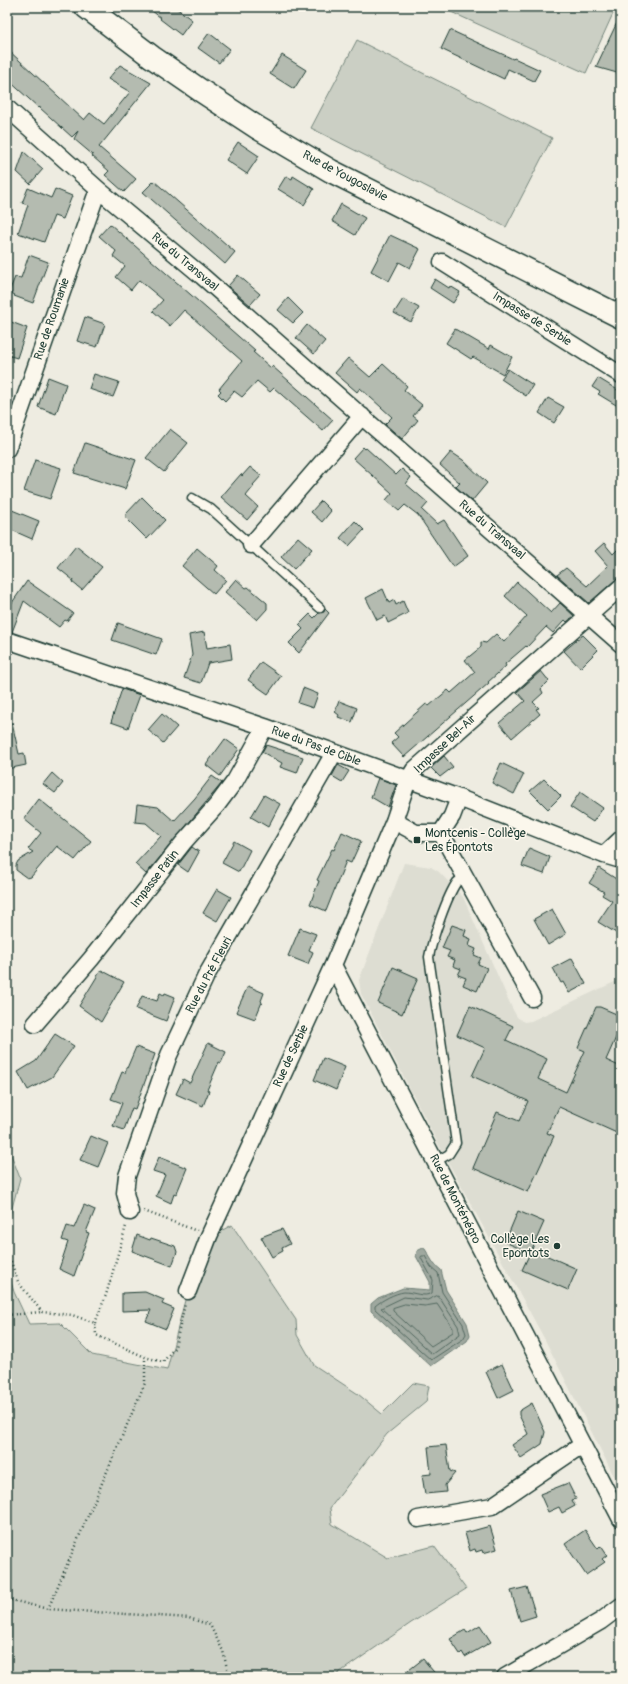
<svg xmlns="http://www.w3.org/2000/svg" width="628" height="1684" font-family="Pangolin,sans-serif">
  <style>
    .built { fill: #ddddd2 }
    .green { fill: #cbcfc4; stroke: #75867c }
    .water { fill: #9fa89f; stroke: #6c7d74 }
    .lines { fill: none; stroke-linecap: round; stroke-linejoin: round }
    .shore { stroke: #52685f; stroke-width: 1 }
    .building { fill: #b4bbb0; stroke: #1f3d34 }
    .service-casing { stroke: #1f3d34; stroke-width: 11 }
    .minor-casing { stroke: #1f3d34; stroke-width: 19 }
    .secondary-casing { stroke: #1f3d34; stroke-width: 25 }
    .path { stroke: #1f3d34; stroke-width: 2.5; stroke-dasharray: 1 3; stroke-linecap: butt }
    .service { stroke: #fbf7ec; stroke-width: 8 }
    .minor { stroke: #fbf7ec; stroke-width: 16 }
    .secondary { stroke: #fbf7ec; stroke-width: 22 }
    .poi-dot { fill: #1f3d34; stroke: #fbf7ec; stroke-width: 1.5 }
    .labels { text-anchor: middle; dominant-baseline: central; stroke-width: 3; stroke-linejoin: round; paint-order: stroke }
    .street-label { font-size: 12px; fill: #1f3d34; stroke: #fbf7ec }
    .poi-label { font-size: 12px; fill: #1f3d34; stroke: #fbf7ec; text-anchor: start }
  </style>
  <rect width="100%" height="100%" fill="#eeece1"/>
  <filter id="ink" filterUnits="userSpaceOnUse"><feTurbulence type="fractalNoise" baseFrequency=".025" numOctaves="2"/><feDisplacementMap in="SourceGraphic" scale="8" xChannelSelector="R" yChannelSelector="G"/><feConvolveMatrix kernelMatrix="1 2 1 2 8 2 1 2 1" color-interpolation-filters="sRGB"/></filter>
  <g filter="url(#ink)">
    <!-- built -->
    <path class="built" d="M404,863l27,4 8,5 24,25 49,111 5,9 7,5 7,-1 90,-42v511l-77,-152 -101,-185 -82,-159 -2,-14z"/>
    <!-- green -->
    <path class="green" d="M440,7h176l-30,66z
      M357,40l195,98 -46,89 -195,-99z
      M7,1144l13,34 -12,45 -1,-1z
      M232,1225l64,95 1,15 17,30 44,29 24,20 31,-31 16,3 -3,16 -39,32 -57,74 2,16 56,34 46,-12 32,43 -55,34 -78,54h-326v-409l7,24 15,32 31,-1 32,32 75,15 33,-128z"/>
    <!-- water -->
    <path class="water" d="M423,1248l2,1 9,15 7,6 5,20 21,33 3,12 -3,6 -36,25 -60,-55v-7l7,-6 25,-10 27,2v-8l-14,-26 1,-5z"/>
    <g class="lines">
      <!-- shore -->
      <path class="shore" d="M422,1256h3l6,11 7,6 4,19 21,32 3,10 -3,5 -32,21 -56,-51v-3c7,-6 20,-13 29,-14 10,0 20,6 28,1l1,-13 -12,-22z
        M437,1296l2,1 19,29 2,8 -28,20 -51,-46 23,-11 23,3z
        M405,1304l20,2 12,-2 16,24v4l-22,14 -38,-35v-3z"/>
    </g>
    <!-- building -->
    <path class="building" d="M147,7h28l17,13 -11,15 -21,-16 1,-1z
      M621,14v49l-4,10 -21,-6z
      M450,30l63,29 1,-1 26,12 -6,11 -26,-12 -4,10 -63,-30z
      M209,33l21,16 -11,14 -21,-15z
      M7,49l77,71 6,-7 14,11 26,-32 -22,-13 12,-14 31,18 -52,64 37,32 -12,13 -19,-17 4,-4 -17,-15 1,-2v1l-19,-16 4,-8 -6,6 -32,-29v-1l-1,1 -32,-29z
      M282,55l24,15 -12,19 -24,-15z
      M238,142l21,14 -12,18 -21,-14z
      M24,152l19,17 -13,15 -13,-12z
      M286,176l6,3 1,-3 21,13 -10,16 -26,-16z
      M154,181l81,71 -10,12 -82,-72z
      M28,188l23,10 4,-9 17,7 -9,23 -9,-3 -10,26 -26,-9 10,-28 -6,-2z
      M341,204l24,14 -10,17 -23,-14z
      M110,224l145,127 -2,1 18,16 1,-2 61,54 -10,11 -49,-43 -4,4 -13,-11 -15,16 -8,-6 -9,10 -7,-7 3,-3 -2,-2 23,-28 -58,-51 -14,16 -17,-15 10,-11 -24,-20 -8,10 -15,-13 9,-11 -12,-10 3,-5 -17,-15z
      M390,235l30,14 -10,19 -11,-6 -10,19 -18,-10z
      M29,255l19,7 -15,41 -19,-7 1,-1 -6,-3 6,-15 6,1z
      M238,275l22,19 -10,11 -22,-19z
      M435,279l14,9 1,-2 10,6 -7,11 -23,-15z
      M288,298l15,15 -10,10 -15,-13z
      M403,299l16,9 -8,14 -17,-9z
      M85,317l20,7 -8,23 -20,-6z
      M11,322l16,6 -10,30 -10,-3v-21z
      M307,325l18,16 -11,13 -18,-16z
      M455,329l31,18 3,2 2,-4 21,12 -9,17 -30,-17 -2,2 -25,-16z
      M348,358l22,19 13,-13 24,22 -3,4 18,15 -9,11 5,4 -16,19 -17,-15 7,-7 -32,-29 -3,4 -22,-19z
      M508,369l25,16 -7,11 -25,-17z
      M94,374l25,8 -6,15 -24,-8z
      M48,377l18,7 -10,30 -18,-7z
      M598,378l23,14v16l-23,-14 2,-2 -8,-5z
      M548,398l16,9 -10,16 -15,-10z
      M170,429l18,14 -24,29 -18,-14z
      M85,443l51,17 -11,29 -51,-16z
      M363,447l2,2 1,-1 30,27 6,-6 9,8 -5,7 22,19 -6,7 15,14 7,-4 24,36 -15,11 -35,-52 -13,-10 -6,6 -13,-11 6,-7 -39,-35z
      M451,452l12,8 24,23 -15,18 -16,-14 4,-4 -20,-18z
      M35,460l26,8 -11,31 -26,-8z
      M250,467l11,9 -8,9 1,1 -8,10 12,11 -11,13 -26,-23 20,-23 1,2z
      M142,497l23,23 -18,19 -21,-21v-4z
      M321,501l10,10 -9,11 -11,-10z
      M7,508l32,13 -7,18 -25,-11z
      M355,521l9,9 -15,16 -9,-8z
      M298,537l14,12 -18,20 -13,-12z
      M604,543l9,11 8,-8v32l-6,2 -26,23 -32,-28 9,-7 21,18 21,-20 -13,-15z
      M76,546l26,21 -20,23 -10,-8 1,-2 -15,-12z
      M197,548l21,18 -3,4 11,10 -12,14 -32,-28z
      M236,579l10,9 2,-1 19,16v6l-10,11 -32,-28z
      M27,581l46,32 -6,8 -2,-1 -6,7 -35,-26 -12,31 -5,-1v-21z
      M517,582l34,31 9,-10 14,13 -7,6 -2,-2 -12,13 -7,-6 -19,20 -1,-1 -21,18 1,2 -18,16 1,1 -85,74 -13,-14 7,-6 -4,-4 32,-29 3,2 19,-16 3,3 24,-21 -10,-12 16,-13v-5l5,1 10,-9 8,8 23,-26 -22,-20z
      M383,589l6,14 5,-3 2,5 7,-4 5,12 -20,10 -3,-7 -8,4 -11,-22z
      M325,609l4,4 -30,40 -10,-10 14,-14 -4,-4 11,-11 4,4 5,-5 5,-1z
      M118,623l44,16 -6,16 -44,-15z
      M204,632l3,16 23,-4 2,15 -24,4 -7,20 -17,-5 8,-23 -3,-20z
      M583,635l15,15 -18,18 -16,-17z
      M261,662l20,14 -13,18 -20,-14z
      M541,671l8,10 -8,8 2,4 -10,9 6,6 -3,1 4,5 -28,24 -13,-15 26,-22 -8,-9z
      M303,688l15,6 -5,14 -15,-5z
      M122,689l18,6 -12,33 -17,-6z
      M339,701l18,7 -5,14 -14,-5 1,-2 -4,-3z
      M162,714l15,13 -14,16 -15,-13z
      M7,723h5l7,31 5,-1 2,12 -19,4z
      M225,739l14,10 -19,27 -14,-11z
      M266,745l37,12 -6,16 -17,-6 2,-4 -20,-11z
      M444,756l9,11 -13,10 -9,-9z
      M501,763l23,11 -10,20 -22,-11z
      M338,765l11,6 -7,11 -10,-6z
      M52,773l11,10 -8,10 -12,-9z
      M212,776l10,7 -76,91 -11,-10 26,-28 -15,-13 -11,-1 2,-18 21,3 16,14 21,-23z
      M378,778l18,7 -8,22 -17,-10z
      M544,779l17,17 -13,13 -18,-18z
      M580,792l23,16 -10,14 -23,-15z
      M264,795l16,9 -12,23 -17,-10z
      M39,799l52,42 -16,19 -18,-14 -26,31 -4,1 -11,-8v-5l2,-4 15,-9 -5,-3 13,-16 -17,-14z
      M342,832l19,9 -10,22 -5,-2 -20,50 -16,-7 9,-23 -2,-1 15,-31 2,1z
      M234,841l16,9 -11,22 -17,-9z
      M192,847l7,5 -11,20 -10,-7z
      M529,848l21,9 -6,17 -22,-8z
      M599,868l22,14v54l-23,-14 14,-21 -10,-6 2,-3 -15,-9z
      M217,889l14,8 -14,24 -14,-8z
      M552,909l14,25 -18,11 -14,-26z
      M452,925l14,5 -2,6 7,3 -2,7 7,3 -2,6 7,3 -3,6 9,4 -10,23 -14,-6 3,-7 -8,-3 3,-6 -8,-3 2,-6 -8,-3 3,-6 -8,-3z
      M300,928l16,6 -7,16 4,2 -5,12 -20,-8z
      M572,958l14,26 -17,9 -6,-11 -2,1 -8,-15z
      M393,967l25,11 -16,36 -24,-11z
      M101,970l23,12 -23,40 -22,-16z
      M248,986l16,7 -3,8 1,1 -7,17 -19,-7z
      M160,993l4,2 1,-2 10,4 -9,24 -30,-12 6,-13 15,5z
      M470,1006l43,20 -7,14 41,19 -9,20 28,13 19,-41 -7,-3 18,-41h4l21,9v10l-15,34 15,7v68l-62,-28 -12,26 7,3 -26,56 -55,-24 24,-56 22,9 9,-20 -56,-25 13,-28 -28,-13z
      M55,1034l19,12 -22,31 -24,13 -10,-18 18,-11z
      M208,1043l18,9 -5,11 -2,-1 -12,28 2,1 -6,15 -27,-12 7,-15 7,4z
      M136,1047l19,7 -20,55 -3,-1 -8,22 -11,-4 9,-23 -11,-4 11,-27 3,1z
      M323,1058l22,9 -9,23 -22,-10z
      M91,1136l17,7 -10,24 -18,-7z
      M159,1157l28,11 -11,27 -2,-1 -3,9 -15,-7 9,-21 -12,-4z
      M84,1205l11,5 -9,22 3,1 -15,43 -15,-7 9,-27 -6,-2 5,-14 7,2z
      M518,1211l26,11 -12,27 45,20 -9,21 -46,-20 8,-17 -25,-11z
      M282,1229l8,15 -8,4 1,3 -11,6 -11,-20z
      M137,1235l13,5 1,-2 24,8 2,6 -5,14 -40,-15z
      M145,1292l19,8 -2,4 12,5 -8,20 -20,-8 5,-11 -29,1v-18z
      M502,1364l12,26 -16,8 -12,-26z
      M532,1403l13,29 -3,12 -21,14 -9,-13 16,-11 -9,-19v-4z
      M446,1445l4,26 5,2 -10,12 1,7 -21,2 -3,-19 9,-1 -3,-27z
      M568,1483l8,16 -4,1 3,6 -13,7 -3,-6 -11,5 -8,-18z
      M490,1526l7,23 -14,4 -1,-3 -6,2 -1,-3 -5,2 -5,-18z
      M585,1530l13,19 3,-3 6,9 -5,4 3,3 -19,13 -21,-31z
      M527,1587l9,29 -16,5 -9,-30z
      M480,1625l11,17 -26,15 -3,-5 -2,2 -10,-15 15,-9 2,3z
      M423,1659l15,18h-38z"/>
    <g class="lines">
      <!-- service casing -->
      <g class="service-casing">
        <path id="service" d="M192,498l19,11 109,99
          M435,1162l14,-8 7,-11 -27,-186c3,-17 18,-61 28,-75 2,-2 5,-4 7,-6"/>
      </g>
      <!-- minor casing -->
      <g class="minor-casing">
        <path id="minor" d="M7,108l93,83 102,85 419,368
          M442,262l179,113
          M7,449l88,-251 5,-7
          M251,545l111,-129
          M7,640l258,87 194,71 145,57 17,5
          M394,821l22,12h25
          M441,833l91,165
          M441,833l11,-17 7,-18
          M604,855l17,-16
          M333,965l288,554
          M35,1024l56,-65 92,-116 34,-38 18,-24 30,-54
          M130,1212l-5,-19 2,-17 42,-121 37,-79 124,-216 3,-7
          M188,1291l21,-55 124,-271 61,-144 14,-41 6,-10 207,-183
          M418,1519l74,-13 90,-61
          M505,1677l96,-56 20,-15"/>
      </g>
      <!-- secondary casing -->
      <g class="secondary-casing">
        <path id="secondary" d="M86,7l66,50 48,33 58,38 73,43 290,146"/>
      </g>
      <!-- path -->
      <path class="path" d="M144,1211l53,20
        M7,1250l11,32 24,30 30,3 23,8 1,12 49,22 18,5 12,-15 10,-43
        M7,1315l35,-3
        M95,1323l11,-28 20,-69
        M7,1599l41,10 141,9 21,7 13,26 6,26
        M48,1609l97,-226v-26"/>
      <!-- service -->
      <use href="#service" class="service"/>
      <!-- minor -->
      <use href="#minor" class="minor"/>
      <!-- secondary -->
      <use href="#secondary" class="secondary"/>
    </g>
  </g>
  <!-- markers -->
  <g class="poi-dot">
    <rect x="413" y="836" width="8" height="8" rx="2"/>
    <circle cx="557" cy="1246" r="4"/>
  </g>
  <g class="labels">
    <!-- street labels -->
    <g class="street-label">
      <text transform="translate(345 176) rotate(28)">Rue de Yougoslavie</text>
      <text transform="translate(185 262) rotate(40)">Rue du Transvaal</text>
      <text transform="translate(52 319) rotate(-71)">Rue de Roumanie</text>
      <text transform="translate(532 319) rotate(32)">Impasse de Serbie</text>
      <text transform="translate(492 530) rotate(41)">Rue du Transvaal</text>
      <text transform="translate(445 744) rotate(-43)">Impasse Bel-Air</text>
      <text transform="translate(316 746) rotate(20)">Rue du Pas de Cible</text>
      <text transform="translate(155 879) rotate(-52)">Impasse Patin</text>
      <text transform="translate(209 975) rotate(-62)">Rue du Pré Fleuri</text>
      <text transform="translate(291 1056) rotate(-65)">Rue de Serbie</text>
      <text transform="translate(455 1199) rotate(63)">Rue de Monténégro</text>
    </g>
    <!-- poi labels -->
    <g class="poi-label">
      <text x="425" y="833">Montcenis - Collège<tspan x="425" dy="14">Les Épontots</tspan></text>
      <text x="549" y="1239" text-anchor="end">Collège Les<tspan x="549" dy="14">Epontots</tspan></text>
    </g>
  </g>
  <!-- margin -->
  <rect width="628" height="1684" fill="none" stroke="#fbf7ec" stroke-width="24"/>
  <rect x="12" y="12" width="604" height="1660" fill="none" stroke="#1f3d34" stroke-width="1.5" filter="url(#ink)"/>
</svg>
